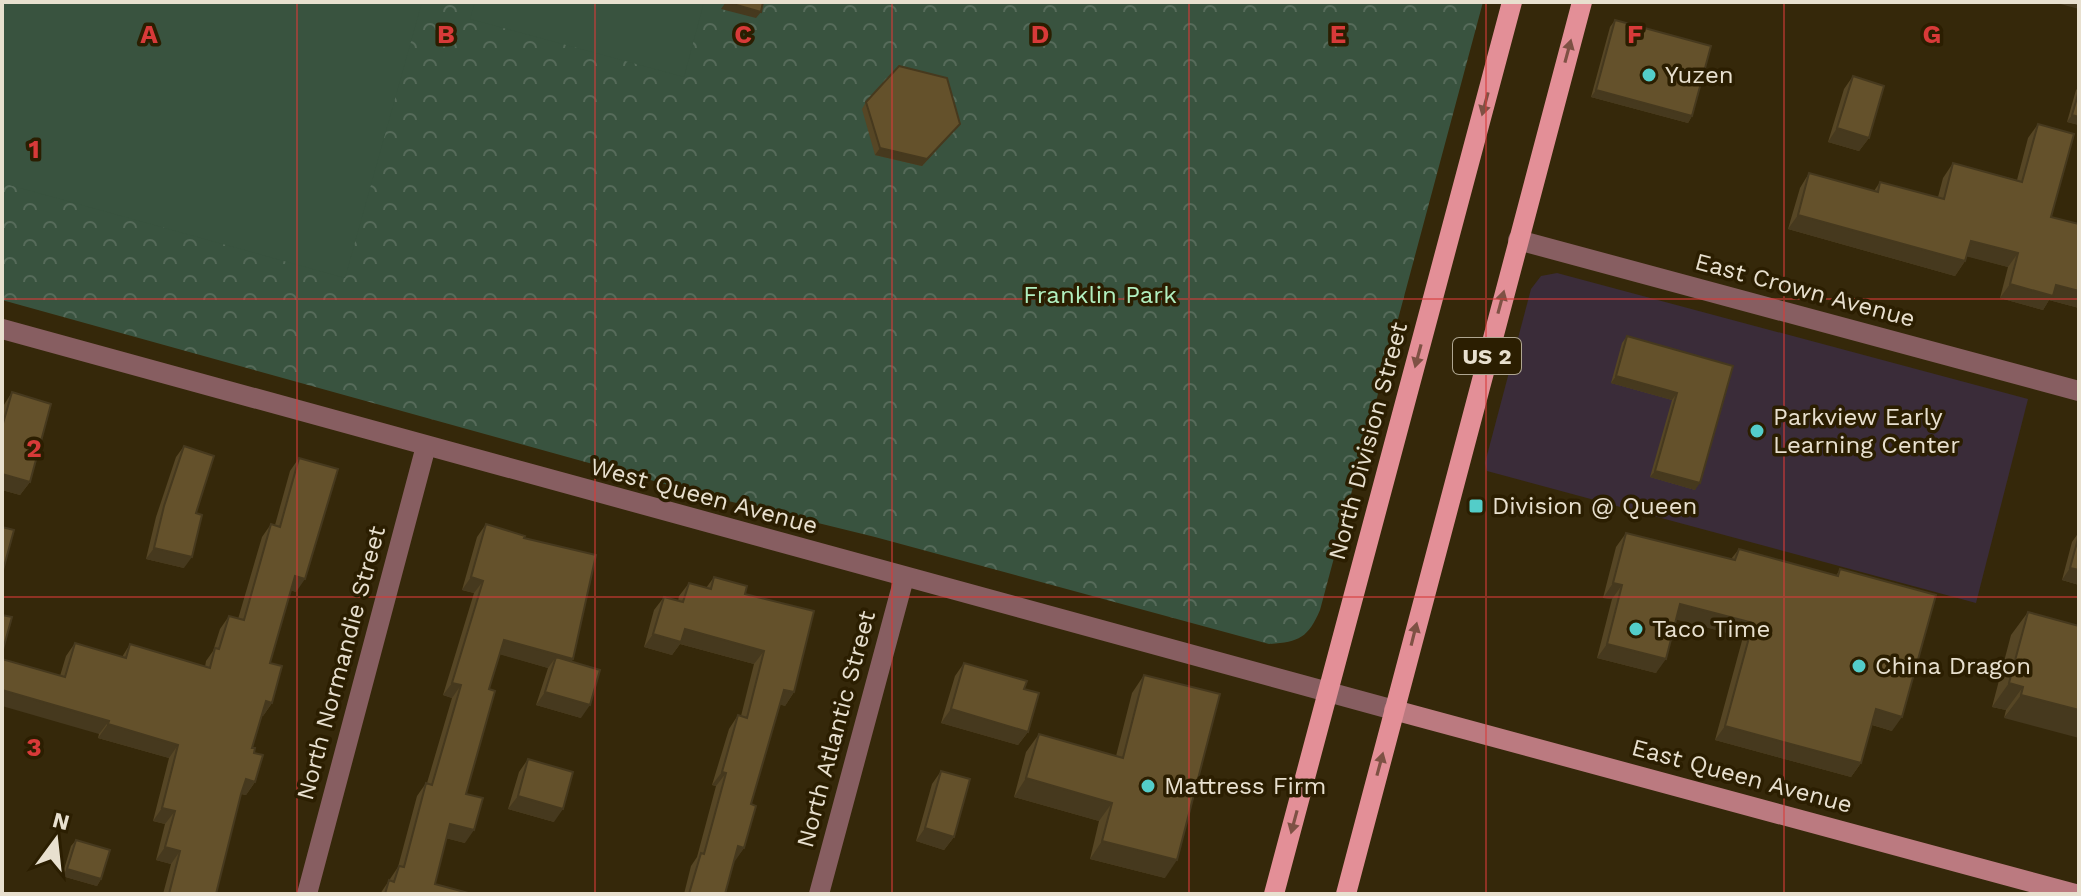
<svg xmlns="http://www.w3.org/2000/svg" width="2081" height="896" font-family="'Work Sans',sans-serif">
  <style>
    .education { fill: #3a2c39 }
    .park { fill: url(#park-crowns) }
    .garden { fill: #39533f }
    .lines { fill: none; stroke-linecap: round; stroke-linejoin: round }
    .street { stroke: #875e61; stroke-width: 20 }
    .secondary { stroke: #bb7a80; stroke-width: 20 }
    .primary { stroke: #e38f97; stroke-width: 20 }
    .wall { fill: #564625 }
    .shaded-wall { fill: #46391e }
    .building { fill: #64512b; stroke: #46391e; stroke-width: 2 }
    .oneway { fill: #7e5144 }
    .grid { fill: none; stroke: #d83a39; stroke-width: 2; stroke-opacity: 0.55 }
    .poi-dot { fill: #53cdc9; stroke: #2b1e01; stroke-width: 3 }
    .labels { text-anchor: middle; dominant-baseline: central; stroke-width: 7; stroke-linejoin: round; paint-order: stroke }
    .shield { fill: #2b1e01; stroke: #afa691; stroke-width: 2 }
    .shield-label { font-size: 22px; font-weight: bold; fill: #e8e0cf }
    .poi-label { font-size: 24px; fill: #e8e0cf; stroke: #2b1e01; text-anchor: start }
    .street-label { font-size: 24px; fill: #e8e0cf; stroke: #2b1e01 }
    .park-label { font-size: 24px; fill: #b1efbf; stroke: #2b1e01 }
    .grid-label { font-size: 26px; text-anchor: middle; font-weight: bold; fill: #d83a39; stroke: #2b1e01; stroke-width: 7; stroke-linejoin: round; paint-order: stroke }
  </style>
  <defs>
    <pattern id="park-crowns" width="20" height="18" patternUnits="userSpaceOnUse" patternTransform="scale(2)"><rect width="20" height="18" fill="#39533f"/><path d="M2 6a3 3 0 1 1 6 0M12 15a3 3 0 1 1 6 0" fill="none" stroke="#566b5a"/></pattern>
  </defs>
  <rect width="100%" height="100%" fill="#35280a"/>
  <!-- education -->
  <path class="education" d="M1557,273l471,126 -52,204 -489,-132 -2,-8 46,-174 10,-13z"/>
  <!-- park -->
  <path class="park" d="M2,2h1481l-163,608c-12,28 -21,32 -51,34l-394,-107 -167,-41 -706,-196z"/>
  <!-- garden -->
  <path class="garden" d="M2,2h420l-77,276 -343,-95z
    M475,2h229l-20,75 -214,-58z"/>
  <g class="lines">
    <!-- street -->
    <path class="street" d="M1518,240l561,151
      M2,329l1392,381
      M307,894l119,-448
      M819,894l85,-316"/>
    <!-- secondary -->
    <path class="secondary" d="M1394,710l681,184"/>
    <!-- primary -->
    <path class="primary" d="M1274,894l238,-892
      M1346,894l236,-892"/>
  </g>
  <!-- wall -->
  <path class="wall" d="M1615,20l77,96 -4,7 -97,-26 19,-70z
    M1853,76l16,62 -10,13 -31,-9 16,-53z
    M2079,87v38l-12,-3 9,-32z
    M866,102l94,22 -38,42 -47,-11 -13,-46z
    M2038,124l13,93 28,7v84l-30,-8 -6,10 -43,-12 8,-31 -41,-11 -2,5 -10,15 -167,-47 12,-41 9,-15 65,18 6,-9 58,15 5,-19 10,-15 64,17 11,-42z
    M1627,336l106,30 -38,124 -45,-13 22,-77 -61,-17 11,-40z
    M12,392l18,90 -10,13 -18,-5v-82z
    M184,446v122l-38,-9 10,-42 20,-60z
    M299,458l-3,134 -5,-2 -21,73 2,40 -9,13h-1l-10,32 3,34 -9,13 -5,-1 -25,100h-53l8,-30 -15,-4 9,-36 -12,-3 16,-63 -71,-20 1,-4 -39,-58 6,-20 9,-13 47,14 8,-13 75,23 1,-6 7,-10 7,-22 9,-13 9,3 24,-82 9,-13 4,1 15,-54z
    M486,524l38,14 49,121 -1,2 9,57 -45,-13 12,-37 -48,-14 -11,35 -23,105 -1,49 -19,-5 -11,46 37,10h-92l18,-27 19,-71 9,-13h1l25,-85 -9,-3 31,-102 -12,-3 15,-53z
    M2079,532v53l-17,-5 10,-38z
    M1626,533l105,26 8,-10 97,27 4,-7 52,162 -20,-6 -11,38 -10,14 -136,-37 28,-103 -67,-18 -20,54 -59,-15 15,-59 -9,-1 13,-51z
    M714,577l31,17 49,98 -9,14 -5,-2 -29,100 -7,44 -10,13 -9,33h-41l7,-28 6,-9 19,-71 -4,-1 17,-56 9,-14 3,1 13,-52 -74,-20 -8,11 -28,-8 10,-37 10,-13 14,4 1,-5 10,-13 17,5z
    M2028,612l51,14 -75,92 2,-8 -14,-3 19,-72z
    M964,663l60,26 4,43 -10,13 -77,-22 14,-47z
    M1144,675l21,203 -75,-19 9,-38 -85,-24 12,-45 13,-18 77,22 16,-63z
    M528,759l26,63 -46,-13 11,-37z
    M941,771l13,66 -10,13 -28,-9 16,-57z
    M76,840l25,39 -4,7 -35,-10 9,-30z"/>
  <!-- shaded-wall -->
  <path class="shaded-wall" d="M726,2l35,10 -5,6 -35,-9z
    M2053,2h26v7z
    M1596,90l96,26 -4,7 -97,-26z
    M2072,115l7,2v8l-12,-3z
    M960,124l-38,42 -47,-11 5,-7z
    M1837,128l32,10 -10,13 -31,-9z
    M1798,215l167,46 -10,15 -167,-47z
    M1971,241l47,12 -10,14 -47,-12z
    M2010,284l46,1 23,6v17l-30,-8 -6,10 -43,-12z
    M1616,376l61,17 -5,7 -61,-17z
    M1655,471l45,12 -5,7 -45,-13z
    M2,474l28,8 -10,13 -18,-5z
    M154,548l38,9 -8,11 -38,-9z
    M2070,568l9,2v15l-17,-5z
    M295,576l10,3 -9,13 -10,-3z
    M471,577l12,4 -9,12 -12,-3z
    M1613,583l9,2 -10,14 -9,-1z
    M1680,604l73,19 -10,14 -73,-19z
    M685,629l79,22 -10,13 -74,-20 -8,11 -28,-8 9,-13z
    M504,640l69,19 -9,13 -8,-15 -8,11 -53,-15z
    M1607,644l59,15 -10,14 -59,-15z
    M452,683l9,2 -9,13 -9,-3z
    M2009,683l14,4 -17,23 -14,-3z
    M2,690l107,31 -10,13 -97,-28z
    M784,690l10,2 -9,14 -11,-3z
    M545,692l45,13 -9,13 -45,-13z
    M2021,695l58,15v28l-75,-20z
    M266,701l6,2 -9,13 -6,-2z
    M951,709l77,23 -10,13 -77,-22z
    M1876,709l26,8 -10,14 -26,-8z
    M108,724l70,21 -9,13 -71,-20z
    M1725,726l136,37 -10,14 -136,-37z
    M722,772l4,1 -10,13 -4,-1z
    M1026,778l86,25 -13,18 -85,-24z
    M246,779l9,3 -9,13 -9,-2z
    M518,796l45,13 -9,13 -46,-13z
    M162,808l13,3 -10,13 -12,-3z
    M450,824l24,6 -9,13 -24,-6z
    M925,828l29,9 -10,13 -28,-9z
    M1102,841l75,19 -12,18 -75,-19z
    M738,846l6,2 -9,13 -6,-2z
    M165,847l15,4 -9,13 -15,-4z
    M67,869l34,10 -4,7 -35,-10z"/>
  <!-- building -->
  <path class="building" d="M726,2h37l-2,10z
    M1615,20l96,26 -19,70 -96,-26z
    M899,66l48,12 13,46 -33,35 -47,-11 -14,-46z
    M1853,76l31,10 -15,52 -32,-10z
    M2079,91v26l-7,-2z
    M2038,124l36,10 -23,83 28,7v67l-23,-6 -3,11 -43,-12 8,-31 -47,-12 -6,20 -167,-46 11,-42 69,19 2,-10 64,17 9,-36 69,19z
    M1627,336l106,30 -33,117 -45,-12 22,-78 -61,-17z
    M12,392l39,12 -21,78 -28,-8v-47z
    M184,446l30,10 -18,57 6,2 -10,42 -38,-9 10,-42z
    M299,458l39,11 -33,110 -10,-3 -25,87 12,3 -10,37 -6,-2 -14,47h3l-1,5 9,2 -8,27 -9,-3 -5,15 -25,100h-47l11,-43 -15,-4 10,-36 -13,-3 16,-63 -70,-21 1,-3 -107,-31v-31l63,18 10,-34 51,15 4,-14 80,24 5,-20 4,1 10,-33 15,4 27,-96 9,3z
    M486,524l39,12 -1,2 72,17 -23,104 -69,-19 -15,49 6,2 -29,103 17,4 -9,32 -24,-6 -15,60 37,10h-87l4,-14 5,2 5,-16 5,1 22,-84 6,2 29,-100 -9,-2 31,-102 -12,-4z
    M2,527l12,3 -12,44z
    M1626,533l109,27 4,-11 99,27 2,-7 96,26 -34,122 -26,-8 -15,54 -136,-37 28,-103 -73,-19 -14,55 -59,-15 15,-59 -9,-2z
    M2079,535v35l-9,-2z
    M714,577l33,9 -2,8 69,17 -20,81 -10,-2 -33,114 5,2 -12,42 -6,-2 -13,48h-36l12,-41 3,1 22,-81 -4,-1 16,-57 9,3 17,-67 -79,-22 -4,13 -28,-8 11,-37 19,5 6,-19 22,6z
    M2028,612l51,14v84l-58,-15 2,-8 -14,-4z
    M2,615l10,2 -10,36z
    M556,657l44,13 -10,35 -45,-13z
    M964,663l63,18 -3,8 15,4 -11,39 -77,-23z
    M1144,675l76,19 -43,166 -75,-19 10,-38 -86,-25 13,-44 84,24z
    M528,759l45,13 -10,37 -45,-13z
    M941,771l29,8 -16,58 -29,-9z
    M76,840l34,10 -9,29 -34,-10z"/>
  <!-- one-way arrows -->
  <defs><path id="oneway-solid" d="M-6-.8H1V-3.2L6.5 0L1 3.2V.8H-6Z" transform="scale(2)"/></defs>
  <g class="oneway">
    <use href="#oneway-solid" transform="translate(1568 51) rotate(-75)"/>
    <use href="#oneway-solid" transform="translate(1485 104) rotate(105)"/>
    <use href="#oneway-solid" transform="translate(1501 302) rotate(-75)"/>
    <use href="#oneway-solid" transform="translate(1418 356) rotate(105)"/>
    <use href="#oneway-solid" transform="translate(1414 634) rotate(-76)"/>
    <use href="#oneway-solid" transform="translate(1380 764) rotate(-75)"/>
    <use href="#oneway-solid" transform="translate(1294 822) rotate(105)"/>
  </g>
  <!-- grid -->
  <path class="grid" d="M297,2v892M595,2v892M892,2v892M1189,2v892M1486,2v892M1784,2v892M2,299h2077M2,597h2077"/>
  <!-- markers -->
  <g class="poi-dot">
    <circle cx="1649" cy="75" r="8"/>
    <circle cx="1757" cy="431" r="8"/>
    <rect x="1468" y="498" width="16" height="16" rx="4"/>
    <circle cx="1636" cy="629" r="8"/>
    <circle cx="1859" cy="666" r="8"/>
    <circle cx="1148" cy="786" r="8"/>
  </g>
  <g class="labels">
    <!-- shield labels -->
    <rect class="shield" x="1453" y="338" width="68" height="36" rx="6"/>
    <g class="shield-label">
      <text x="1487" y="356">US 2</text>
    </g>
    <!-- poi labels -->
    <g class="poi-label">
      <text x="1665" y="75">Yuzen</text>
      <text x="1773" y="417">Parkview Early<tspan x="1773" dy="28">Learning Center</tspan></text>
      <text x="1492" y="506">Division @ Queen</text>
      <text x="1652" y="629">Taco Time</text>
      <text x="1875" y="666">China Dragon</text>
      <text x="1164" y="786">Mattress Firm</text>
    </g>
    <!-- street labels -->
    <g class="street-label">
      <text transform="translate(1805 290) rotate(15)">East Crown Avenue</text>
      <text transform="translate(1368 441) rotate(-75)">North Division Street</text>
      <text transform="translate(704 496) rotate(15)">West Queen Avenue</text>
      <text transform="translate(341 663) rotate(-75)">North Normandie Street</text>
      <text transform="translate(836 729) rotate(-75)">North Atlantic Street</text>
      <text transform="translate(1742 776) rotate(15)">East Queen Avenue</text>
    </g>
    <!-- park labels -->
    <g class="park-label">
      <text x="1100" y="295">Franklin Park</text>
    </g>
  </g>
  <g class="grid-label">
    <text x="149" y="43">A</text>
    <text x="446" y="43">B</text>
    <text x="743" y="43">C</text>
    <text x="1040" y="43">D</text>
    <text x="1338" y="43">E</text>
    <text x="1635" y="43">F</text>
    <text x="1932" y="43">G</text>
    <text x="34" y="158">1</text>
    <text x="34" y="457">2</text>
    <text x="34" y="756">3</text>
  </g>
  <!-- border -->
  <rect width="2081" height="896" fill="none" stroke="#e8e0cf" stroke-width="8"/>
  <!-- north arrow -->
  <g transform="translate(56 840) rotate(15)" stroke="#2b1e01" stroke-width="6" paint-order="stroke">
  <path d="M0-6L14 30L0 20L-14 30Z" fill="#e8e0cf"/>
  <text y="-12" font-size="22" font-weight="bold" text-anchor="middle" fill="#e8e0cf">N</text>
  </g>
</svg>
